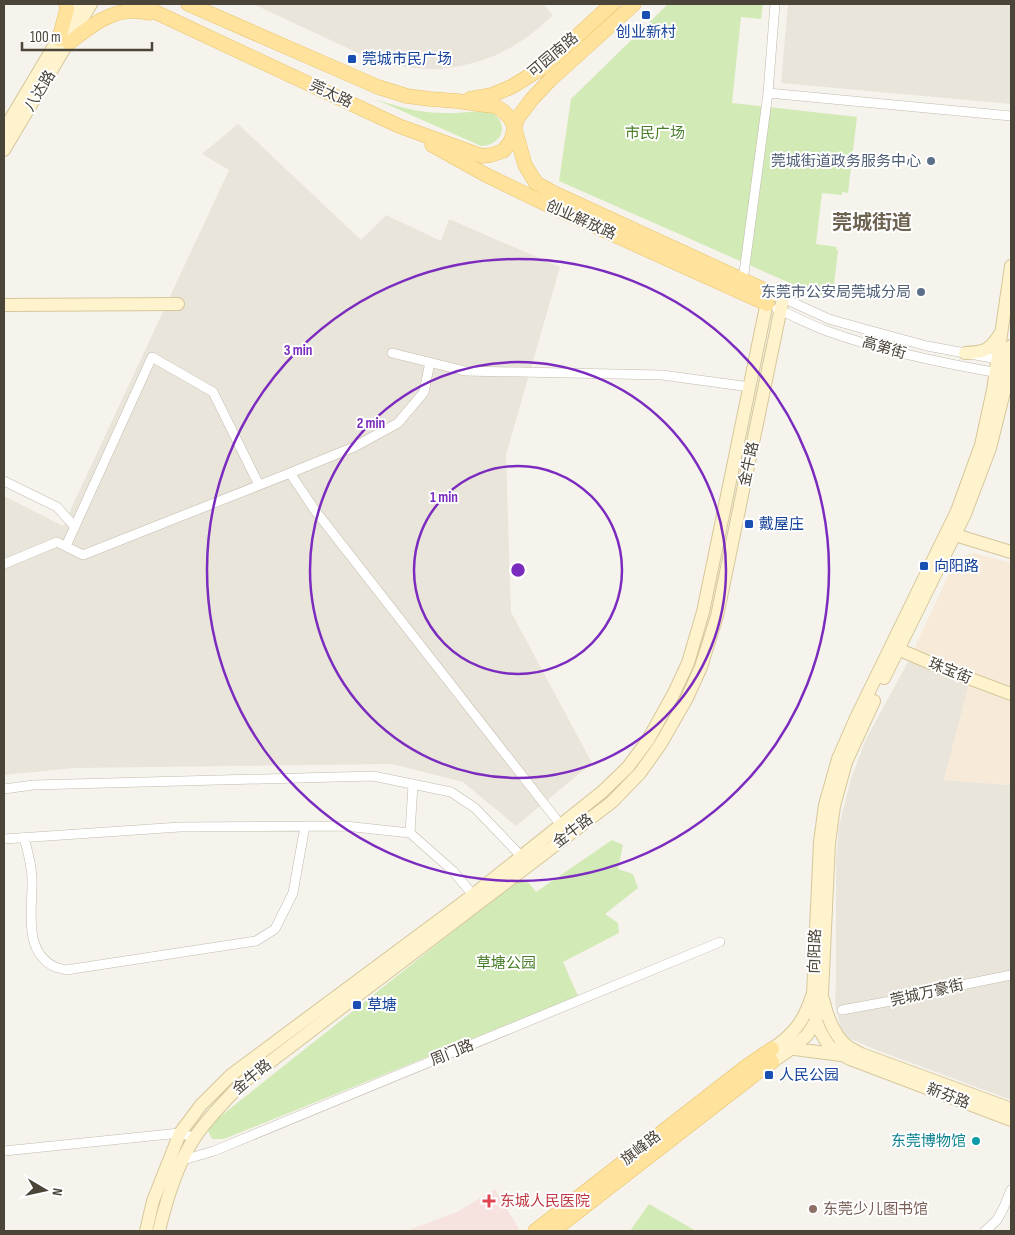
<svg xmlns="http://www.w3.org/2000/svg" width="1015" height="1235" font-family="'Sofia Sans Condensed','Noto Sans SC',sans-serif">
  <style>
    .residential { fill: #eae5da }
    .commercial { fill: #f7ead8 }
    .medical { fill: #f6e3e0 }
    .green { fill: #d2eab5 }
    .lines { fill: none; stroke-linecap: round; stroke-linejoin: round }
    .street-casing { stroke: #c2bbae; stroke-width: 10 }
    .secondary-casing { stroke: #d6c79b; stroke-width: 14 }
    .primary-casing { stroke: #e6c16a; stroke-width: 15 }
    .street { stroke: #fff; stroke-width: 9 }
    .secondary { stroke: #fff3cd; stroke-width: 12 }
    .primary { stroke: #ffe39c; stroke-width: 14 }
    .ring { fill: none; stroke: #7b2cbf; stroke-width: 2.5 }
    .transit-dot { fill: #1a4fb4; stroke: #fff; stroke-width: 2 }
    .service-dot { fill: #5c6f8a; stroke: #fff; stroke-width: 2 }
    .culture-dot { fill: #0f9aa8; stroke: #fff; stroke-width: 2 }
    .health-dot { fill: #e0444e; stroke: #fff; stroke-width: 2 }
    .education-dot { fill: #8d6e63; stroke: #fff; stroke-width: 2 }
    .labels { text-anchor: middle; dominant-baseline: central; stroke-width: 4; stroke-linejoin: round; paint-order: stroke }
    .transit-label { font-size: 15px; fill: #164399; stroke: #fff; text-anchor: start }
    .street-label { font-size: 15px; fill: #4b4439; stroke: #fff }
    .park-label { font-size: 15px; fill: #4a7f2a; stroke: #fff }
    .service-label { font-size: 15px; fill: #4e5e75; stroke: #fff; text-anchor: end }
    .culture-label { font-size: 15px; fill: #0d838f; stroke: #fff; text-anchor: end }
    .health-label { font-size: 15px; fill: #be3a42; stroke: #fff; text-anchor: start }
    .education-label { font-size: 15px; fill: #785e54; stroke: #fff; text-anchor: start }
    .district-label { font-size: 20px; font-weight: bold; fill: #6e6250; stroke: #fff }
    .centre { fill: #7b2cbf; stroke: #fff; stroke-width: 2.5 }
    .ring-label { font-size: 15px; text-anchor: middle; font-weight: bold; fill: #7b2cbf; stroke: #fff; stroke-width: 4; stroke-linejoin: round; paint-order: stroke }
  </style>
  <rect width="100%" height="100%" fill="#f6f3ec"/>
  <!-- residential -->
  <path class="residential" d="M253,4h290l10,11 -13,12 -14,11 -16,10 -16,8 -17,6 -17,4 -18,3h-18l-18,-2 -18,-3 -17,-5z
    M788,4h223v100l-230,-21z
    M238,124l123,116 25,-25 55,26 8,-22 111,48 -54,188 5,157 81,151 -76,63 -53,-44 -71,-18 -318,4 -70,7v-279l59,30 166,-356 -27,-16z
    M909,660l60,25 -25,95 67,5v315l-137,-51 -32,-14 -7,-32 1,-24v-118l3,-35 12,-47 15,-40z"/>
  <!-- commercial -->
  <path class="commercial" d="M974,553l37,10v222l-67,-5 25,-95 -60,-25 45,-97 10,-7z"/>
  <!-- medical -->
  <path class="medical" d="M495,1189l24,40 -4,2h-109l51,-19z"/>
  <!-- green -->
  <path class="green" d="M668,4h95l-2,15 -20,-2 -9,86 125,14 -9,76 -6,-1v3l-20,-2 -6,51 21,3 -1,3h2l-5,43 -9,5 -265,-117 12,-82z
    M375,99c23,8 45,14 69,14 15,1 29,-2 44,-2 22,9 17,34 -7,35z
    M612,840l11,5 -5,24 15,5 5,14 -33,26 13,9 1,10 -56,29 15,34 -354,143h-12l-4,-8 4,-8 307,-244 10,4 7,9z
    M649,1204l47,27h-66z"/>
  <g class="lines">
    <!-- street casing -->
    <g class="street-casing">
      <path id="street" d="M768,93l243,23
        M743,280l25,-187 7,-89
        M783,298l46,21 28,8 70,19 76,14
        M777,309c17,7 33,16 50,22 55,20 114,32 172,42
        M392,353l73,18 197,4 88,12
        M290,473l24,36 246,315
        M4,481l53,26 18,20
        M66,546l86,-189 61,35 46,93
        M4,564l53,-22 26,13 207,-82 64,-26 44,-24 26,-31 6,-30
        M4,789l29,-4 340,-9 78,16 24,16 46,48
        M410,833l3,-49
        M24,837c3,13 8,28 8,42 1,29 -10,72 23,88 3,1 8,2 11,3l190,-29 19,-12 18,-36 12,-67
        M4,839l176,-12 165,-1 65,7 43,38 20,24
        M842,1010l49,-9 56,-13 64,-13
        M4,1151l176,-18 15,5
        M183,1160l31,-9 506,-209
        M985,1231l12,-11 6,-11 8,-19"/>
    </g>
    <!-- secondary casing -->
    <g class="secondary-casing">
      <path id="secondary" d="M4,130l75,-126
        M4,150l87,-146
        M1011,266l-18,124 -12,55 -24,66 -101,207 -18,41 -13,46 -5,37 -7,152 3,27 4,10 9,15 7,5 14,8 161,61
        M4,305l174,-1
        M965,353c20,-1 24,-2 35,-19
        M955,535l56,17
        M893,647l54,23 64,24
        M884,678l81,-164 25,-66 14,-56 7,-46
        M823,999c4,17 11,39 27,49 4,2 8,4 11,6l150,55
        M787,1048l54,7
        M772,1049c22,-15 32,-28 40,-53
        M772,1062l23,-16 12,-11 9,-14 6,-27 7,-151 5,-37 12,-44 28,-61
        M146,1231l7,-30 27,-68 21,-28 30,-30 242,-180 129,-103 26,-25 20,-27 26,-47 14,-30 15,-51 66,-320 14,6 -66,318 -16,51 -14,31 -27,47 -20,28 -28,29 -371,282c-16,17 -33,34 -46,53 -17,26 -29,64 -36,94"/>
    </g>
    <!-- primary casing -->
    <g class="primary-casing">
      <path id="primary" d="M138,4l261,122 83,30 9,-1 12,-4 8,-10 6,-22 15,-20 18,-19 84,-76
        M188,4l190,83 29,9 23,3 27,2 28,4 10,1 8,5 7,7 4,8 11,39 11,18 18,10 215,99
        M59,39l8,-30 -1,-5
        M69,43c18,-14 39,-32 64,-32 5,0 11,1 16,2
        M470,99l22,-4 19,-8 31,-19 70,-64
        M432,145l54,30 62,30 219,99
        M535,1231l212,-165 25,-17
        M553,1231l201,-156 18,-13"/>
    </g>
    <!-- street -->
    <use href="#street" class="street"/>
    <!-- secondary -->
    <use href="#secondary" class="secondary"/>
    <!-- primary -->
    <use href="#primary" class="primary"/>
  </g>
  <!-- distance rings -->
  <g class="ring">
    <circle cx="518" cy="570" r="104"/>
    <circle cx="518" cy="570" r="208"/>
    <circle cx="518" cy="570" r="311"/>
  </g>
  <!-- markers -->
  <g class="transit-dot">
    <rect x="641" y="10" width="10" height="10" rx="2.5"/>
    <rect x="347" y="54" width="10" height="10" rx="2.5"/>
    <rect x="744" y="519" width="10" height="10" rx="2.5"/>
    <rect x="919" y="561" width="10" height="10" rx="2.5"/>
    <rect x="352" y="1000" width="10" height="10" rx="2.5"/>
    <rect x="764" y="1070" width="10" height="10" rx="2.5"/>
  </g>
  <g class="service-dot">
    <circle cx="931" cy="161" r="5"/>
    <circle cx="921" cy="292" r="5"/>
  </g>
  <circle class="culture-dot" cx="976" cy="1141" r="5"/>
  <path class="health-dot" d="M486.5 1193.5h5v5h5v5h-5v5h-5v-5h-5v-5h5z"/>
  <circle class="education-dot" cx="813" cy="1209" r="5"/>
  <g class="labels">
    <!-- transit labels -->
    <g class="transit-label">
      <text x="646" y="32" text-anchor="middle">创业新村</text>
      <text x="362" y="59">莞城市民广场</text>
      <text x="759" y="524">戴屋庄</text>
      <text x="934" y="566">向阳路</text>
      <text x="367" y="1005">草塘</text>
      <text x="779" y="1075">人民公园</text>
    </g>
    <!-- street labels -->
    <g class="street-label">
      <text transform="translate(553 55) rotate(-40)">可园南路</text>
      <text transform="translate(40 91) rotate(-59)">八达路</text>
      <text transform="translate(331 94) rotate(25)">莞太路</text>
      <text transform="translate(581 220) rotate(24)">创业解放路</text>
      <text transform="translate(884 348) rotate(16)">高第街</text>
      <text transform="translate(749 464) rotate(-78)">金牛路</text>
      <text transform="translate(950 671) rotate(22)">珠宝街</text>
      <text transform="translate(573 831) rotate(-37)">金牛路</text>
      <text transform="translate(815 951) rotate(-88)">向阳路</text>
      <text transform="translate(927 993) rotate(-13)">莞城万豪街</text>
      <text transform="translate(452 1053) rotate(-22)">周门路</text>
      <text transform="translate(252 1077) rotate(-40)">金牛路</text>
      <text transform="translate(948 1096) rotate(21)">新芬路</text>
      <text transform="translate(641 1148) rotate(-38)">旗峰路</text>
    </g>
    <!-- park labels -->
    <g class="park-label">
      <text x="655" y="133">市民广场</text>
      <text x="506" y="963">草塘公园</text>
    </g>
    <!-- service labels -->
    <g class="service-label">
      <text x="921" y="161">莞城街道政务服务中心</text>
      <text x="911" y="292">东莞市公安局莞城分局</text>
    </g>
    <!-- culture labels -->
    <g class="culture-label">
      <text x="966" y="1141">东莞博物馆</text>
    </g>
    <!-- health labels -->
    <g class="health-label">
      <text x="500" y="1201">东城人民医院</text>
    </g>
    <!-- education labels -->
    <g class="education-label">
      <text x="823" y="1209">东莞少儿图书馆</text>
    </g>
    <!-- district labels -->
    <g class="district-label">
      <text x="872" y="223">莞城街道</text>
    </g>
  </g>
  <circle cx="518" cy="570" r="8" class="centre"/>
  <g class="ring-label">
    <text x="298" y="355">3 min</text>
    <text x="371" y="428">2 min</text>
    <text x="444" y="502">1 min</text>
  </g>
  <!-- border -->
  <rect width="1015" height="1235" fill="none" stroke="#4b4439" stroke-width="10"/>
  <!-- north arrow -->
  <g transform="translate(45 1190) rotate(99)" stroke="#ffffff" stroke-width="4" paint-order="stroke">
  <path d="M0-4L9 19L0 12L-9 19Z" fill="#4b4439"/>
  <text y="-8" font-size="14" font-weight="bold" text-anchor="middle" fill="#4b4439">N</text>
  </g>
  <!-- scale -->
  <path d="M22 42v8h130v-8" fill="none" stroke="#4b4439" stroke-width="2.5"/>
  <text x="30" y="42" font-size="15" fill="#4b4439" stroke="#ffffff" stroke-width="4" paint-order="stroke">100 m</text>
</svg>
